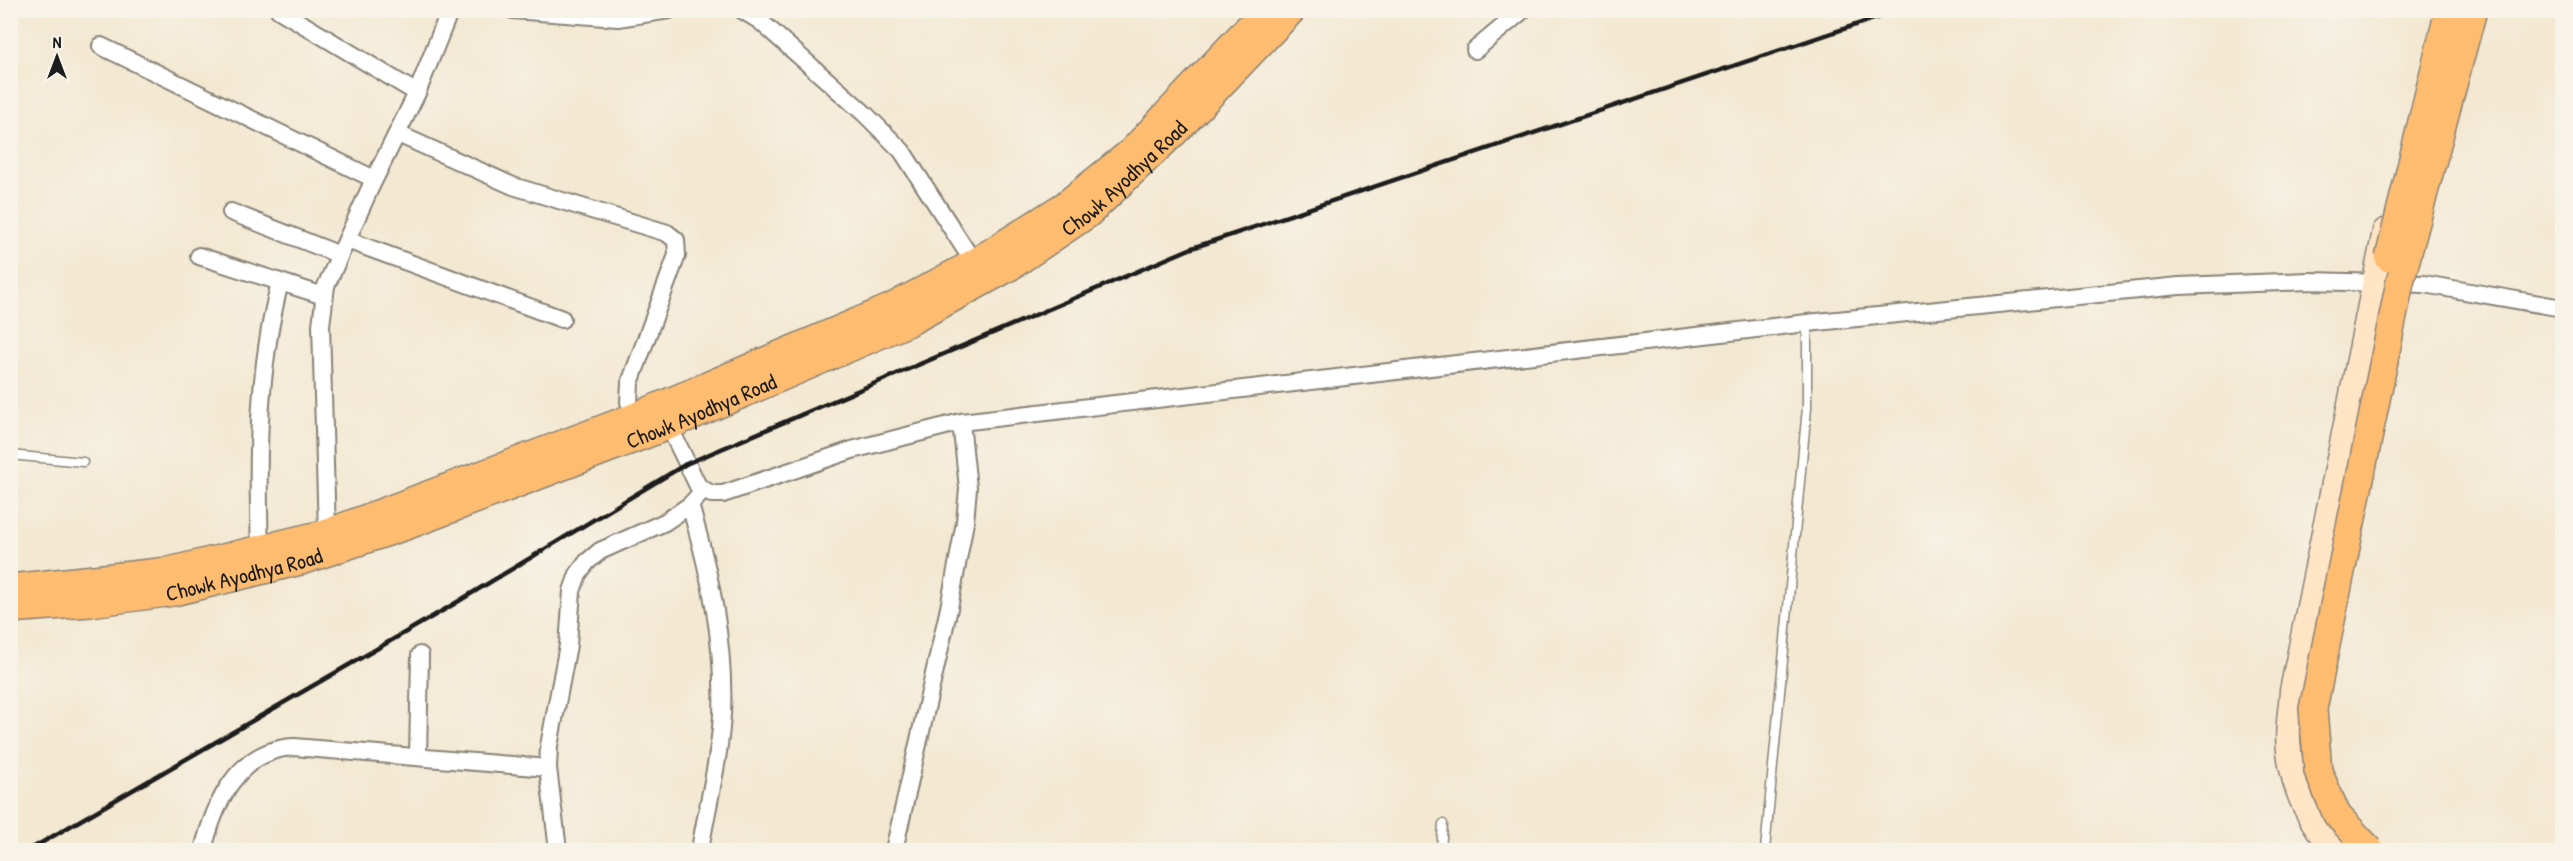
<svg xmlns="http://www.w3.org/2000/svg" width="2573" height="861" font-family="'Patrick Hand',sans-serif">
  <style>
    .lines { fill: none; stroke-linecap: round; stroke-linejoin: round }
    .lane-casing { stroke: #888276; stroke-width: 11 }
    .street-casing { stroke: #888276; stroke-width: 20 }
    .secondary-casing { stroke: #888276; stroke-width: 27 }
    .primary-casing { stroke: #888276; stroke-width: 30 }
    .lane { stroke: #fff; stroke-width: 8 }
    .street { stroke: #fff; stroke-width: 16 }
    .secondary { stroke: #ffe4c6; stroke-width: 24 }
    .primary { stroke: #febc70; stroke-width: 27 }
    .rail { stroke: #1c1c1c; stroke-width: 4.5 }
    .primary-bridge-casing { stroke: #888276; stroke-width: 30; stroke-linecap: butt }
    .primary-bridge { stroke: #febc70; stroke-width: 27 }
    .labels { text-anchor: middle; dominant-baseline: central; stroke-width: 5; stroke-linejoin: round; paint-order: stroke }
    .street-label { font-size: 22px; fill: #1c1c1c; stroke: #f7f3e8 }
  </style>
  <rect width="100%" height="100%" fill="#f7f3e8"/>
  <filter id="ink" filterUnits="userSpaceOnUse"><feTurbulence type="fractalNoise" baseFrequency=".0167" numOctaves="2"/><feDisplacementMap in="SourceGraphic" scale="12" xChannelSelector="R" yChannelSelector="G"/><feConvolveMatrix kernelMatrix="1 2 1 2 8 2 1 2 1" color-interpolation-filters="sRGB"/></filter>
  <filter id="wash" filterUnits="userSpaceOnUse"><feTurbulence type="fractalNoise" baseFrequency=".008" numOctaves="4" result="noise"/><feDisplacementMap in="SourceGraphic" scale="24" xChannelSelector="R" yChannelSelector="G"/><feGaussianBlur stdDeviation="1.35" result="paint"/><feColorMatrix in="noise" values="0 0 0 0 0 0 0 0 0 0 0 0 0 0 0 0 0 1.4 0 .05"/><feComposite in="paint" operator="in"/></filter>
  <g filter="url(#wash)">
    <rect width="100%" height="100%" fill="#f3e8d1"/>
  </g>
  <g filter="url(#ink)">
    <g class="lines">
      <!-- lane casing -->
      <g class="lane-casing">
        <path id="lane" d="M10,455l73,7
          M1441,850l2,-26
          M1765,850l42,-442v-85"/>
      </g>
      <!-- street casing -->
      <g class="street-casing">
        <path id="street" d="M279,10l138,83
          M513,10l105,8 51,-8
          M742,10l18,11 105,93 37,37 72,112
          M101,46l273,133
          M1475,50l48,-40
          M398,134l115,52 154,47 9,7 1,15 -47,128 -1,19 5,15
          M231,212l109,43
          M347,240l215,79
          M199,256l125,40
          M665,418l33,68 13,8h12l129,-44 109,-28 846,-99 372,-37 130,-5 115,3 138,24
          M690,505c20,68 35,138 32,209 -2,43 -15,93 -22,136
          M327,533l-6,-208 5,-39 45,-100 46,-93 33,-83
          M260,550c-3,-92 -3,-177 20,-268
          M418,757l2,-102
          M203,850c12,-48 35,-100 91,-103l254,21
          M558,850l-10,-82 1,-22 19,-101 4,-54 6,-17 9,-12 13,-11 65,-29 25,-17 13,-14
          M894,850l55,-242 16,-86 3,-34 -7,-66"/>
      </g>
      <!-- secondary casing -->
      <g class="secondary-casing">
        <path id="secondary" d="M2336,850c-27,-26 -43,-62 -47,-99 -3,-19 2,-41 3,-60l93,-460"/>
      </g>
      <!-- primary casing -->
      <g class="primary-casing">
        <g id="primary">
          <path d="M10,588l159,-17 158,-38 307,-116 258,-110 82,-44 90,-57 67,-54 134,-142"/>
          <path id="s1" d="M10,609l80,-6 84,-11 127,-31 108,-36 259,-99 239,-103 101,-55 80,-54 90,-85 114,-119"/>
        </g>
      </g>
      <!-- lane -->
      <use href="#lane" class="lane"/>
      <!-- street -->
      <use href="#street" class="street"/>
      <!-- secondary -->
      <use href="#secondary" class="secondary"/>
      <!-- primary -->
      <use href="#primary" class="primary"/>
      <!-- rail -->
      <path class="rail" d="M29,850l420,-243 237,-143 506,-216 708,-238"/>
      <!-- primary-bridge casing -->
      <g class="primary-bridge-casing">
        <path id="primary-bridge" d="M2389,258l60,-248
          M2370,850l-33,-35 -19,-44 -5,-62 87,-427 73,-272"/>
      </g>
      <!-- primary-bridge -->
      <use href="#primary-bridge" class="primary-bridge"/>
    </g>
  </g>
  <g class="labels">
    <!-- street labels -->
    <g class="street-label">
      <text stroke="none"><textPath href="#s1" startOffset="1209">Chowk Ayodhya Road</textPath></text>
      <text stroke="none"><textPath href="#s1" startOffset="723">Chowk Ayodhya Road</textPath></text>
      <text stroke="none"><textPath href="#s1" startOffset="237">Chowk Ayodhya Road</textPath></text>
    </g>
  </g>
  <!-- margin -->
  <rect width="2573" height="861" fill="none" stroke="#f7f3e8" stroke-width="36"/>
  <!-- north arrow -->
  <g transform="translate(57 57)" stroke="#f7f3e8" stroke-width="4.5" paint-order="stroke">
  <path d="M0-4.5L10 22L0 15L-10 22Z" fill="#1c1c1c"/>
  <text y="-9" font-size="16" font-weight="bold" text-anchor="middle" fill="#1c1c1c">N</text>
  </g>
</svg>
